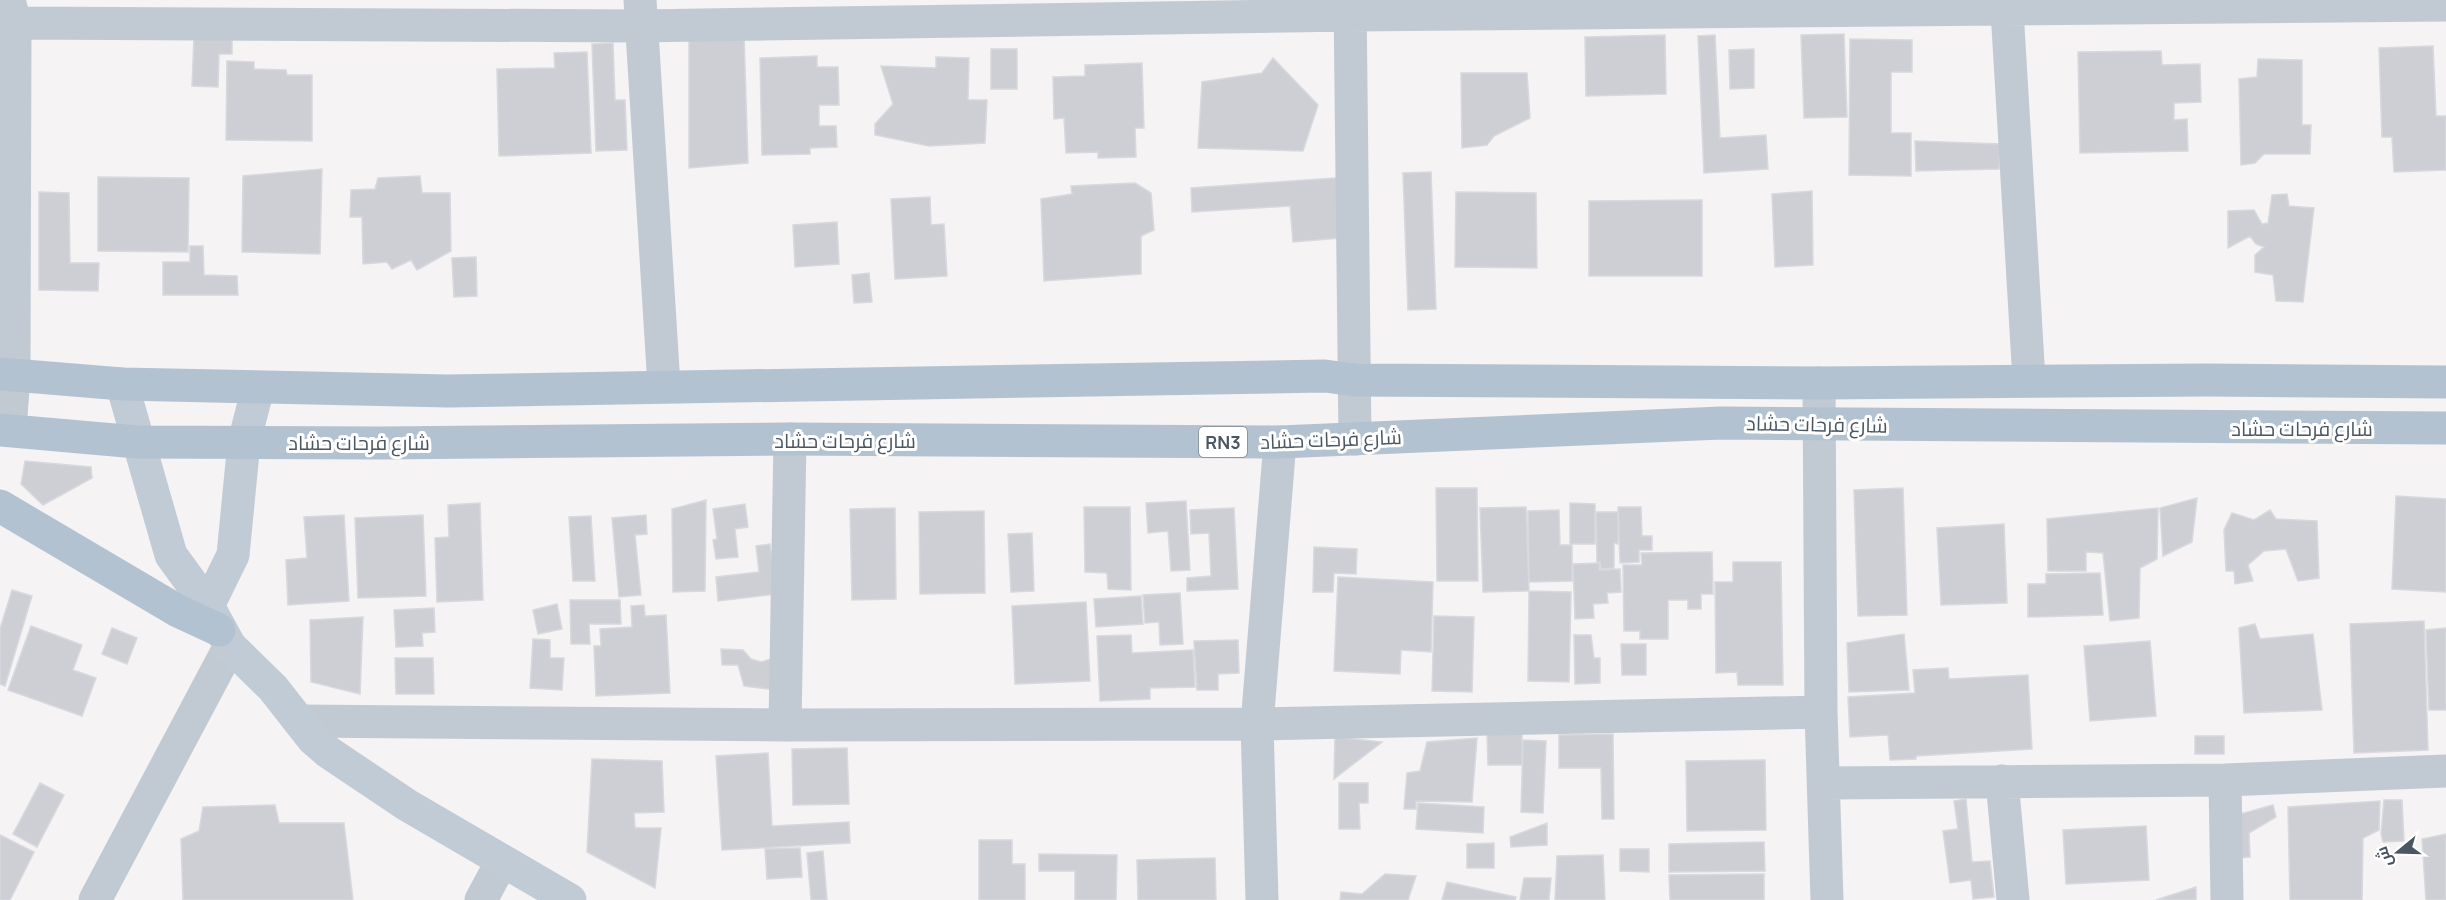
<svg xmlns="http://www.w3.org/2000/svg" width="2446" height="900" font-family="Manrope,Cairo,sans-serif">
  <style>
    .building { fill: #cdcfd5; stroke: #d7d9de; stroke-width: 1.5 }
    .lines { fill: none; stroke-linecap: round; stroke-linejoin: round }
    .street { stroke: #c1cad2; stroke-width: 33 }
    .secondary { stroke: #c1cbd6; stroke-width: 33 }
    .primary { stroke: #b3c2d1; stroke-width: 33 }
    .labels { text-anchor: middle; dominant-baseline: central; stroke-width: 6; stroke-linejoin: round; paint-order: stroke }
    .shield { fill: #fff; stroke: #808990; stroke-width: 1.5 }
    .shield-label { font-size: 18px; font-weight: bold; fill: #4a5661 }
    .street-label { font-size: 20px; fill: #4a5661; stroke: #fff }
  </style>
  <rect width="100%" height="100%" fill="#f5f3f3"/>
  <!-- building -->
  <path class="building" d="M1844,34l3,83 -43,1 -3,-83z
    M744,35l4,128 -59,5v-132z
    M1665,35l1,59 -80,2 -1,-59z
    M1715,35l5,103 46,-3 2,34 -64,4 -6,-137z
    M194,37l38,1v16h-13l-1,33 -26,-1z
    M1850,39l62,1v32h-21v61h20v43l-62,-1z
    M613,43l2,57h10l2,50 -31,1 -4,-107z
    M2433,46l3,70h10v54l-52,2 -2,-35h-10l-3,-89z
    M991,49h26v40h-26z
    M1754,49v39l-24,1 -1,-39z
    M2161,51l1,14 38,-1 1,38 -27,1v17l13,-1 1,32 -108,2 -2,-101z
    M587,52l4,101 -92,3 -2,-87 58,-1 -1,-15z
    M817,56v11h21l1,38h-20v21h17l1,21 -27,1v6l-48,1 -2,-97z
    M936,57l33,1 -1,42h19l-2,43 -56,3 -54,-11v-11l18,-20 -12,-38 55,2z
    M1273,58l45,47 -15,46 -105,-3 4,-66 60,-9z
    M2258,59l44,1v65h9l-1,29h-46l-9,9 -14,2 -2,-86 18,-2z
    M227,61l27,1v7l32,1 1,5h25v66l-86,-1z
    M1142,63l2,65h-9l1,29 -38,1v-6l-32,1 -2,-35 -10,1 -1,-42 32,-1v-11z
    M1461,73h66l3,45 -36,18 -7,9 -25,3z
    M1915,141l85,3 -1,25 -83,2z
    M322,169l-2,85 -78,-2 1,-76z
    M1431,172l5,137 -28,1 -5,-137z
    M420,176l2,17h28l1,58 -34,19 -6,-10 -19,9 -5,-7 -24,2 -1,-47h-12l1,-27 24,-1 3,-11z
    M98,177l91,1 -1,74 -90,-1z
    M1349,177l4,60 -60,5 -3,-36 -98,6 -1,-24z
    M1135,183l16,10 3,37 -13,6v38l-97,7 -3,-82 31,-5 -1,-8z
    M1812,191l1,74 -38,2 -3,-73z
    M39,192l30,1 1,70h29l-1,28 -59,-1z
    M1456,192l80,1 1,75 -82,-1z
    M2287,194l2,12 25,2 -11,94 -27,-1 -3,-26 -18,-3v-17l9,-8 -8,-3 -6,-8 -22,12v-37l26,-1 8,14 6,-1 4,-28z
    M930,197l1,28 13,-1 3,52 -52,3 -4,-80z
    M1702,200v76h-113v-75z
    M837,222l2,42 -44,3 -2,-42z
    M190,246h13l1,29 33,1 1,19h-75v-33h27z
    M476,257l1,39 -23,1 -2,-39z
    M869,273l3,29 -18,1 -2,-28z
    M25,461l66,6 1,11 -49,27 -22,-21z
    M1436,488h41l1,93h-41z
    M1903,488l4,127 -49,1 -4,-126z
    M2396,496l50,3v93l-54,-3z
    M2197,498l-5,44 -29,14 -3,-48z
    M706,500l-1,91 -32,1 -1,-83z
    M1186,501l4,69 -19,1 -3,-40 -20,2 -2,-30z
    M480,503l3,97 -46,2 -2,-64 14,-1 -1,-32z
    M1570,503l25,1v40h-25z
    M745,504l3,23 -13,2 3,28 -22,2 -3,-19 4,-1 -4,-30z
    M1084,507h46l1,83 -23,-1 -1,-16 -22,-1z
    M1526,507l3,84 -46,1 -3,-84z
    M1618,507h23l1,29h10v14h-13v12l-19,1z
    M895,508l1,91 -44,1 -2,-91z
    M1234,508l4,81 -51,2v-13l24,-2 -2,-43 -18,1 -1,-24z
    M2158,508l-1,51 -17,9 -1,50 -29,3 -7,-68 -17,-1v19h-38l-1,-52z
    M1559,510l1,35h12v36l-43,1 -1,-71z
    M2270,510l6,9 41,2 2,57 -21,3 -12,-32 -22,2 -16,14 5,16 -18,3 -1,-13h-8l-2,-41 8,-17 22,7z
    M984,511l1,82 -65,1 -1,-82z
    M1596,512h22v32l-4,-1v25l-13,1 -1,-7h-3z
    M344,515l5,86 -61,4 -2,-45 21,-2 -3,-41z
    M423,515l3,81 -68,2 -3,-80z
    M646,515l1,19 -12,1 6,60 -22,2 -7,-79z
    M591,516l4,65h-22l-4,-64z
    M2004,524l3,79 -66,2 -4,-77z
    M1032,533l2,58 -23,1 -3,-58z
    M770,544l7,50 -59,7 -2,-24 43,-5 -3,-26z
    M1314,547l43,2 -1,25 -22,-1 -1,19h-20z
    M1712,552l1,42h-12v15h-13v-9h-20v39h-28v-8h-16l-1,-66h19l-1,-12z
    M1733,562h48l2,123h-45l-1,-13 -21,1 -1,-91h18z
    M1600,563l-1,7 21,-1 1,23 -14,1 1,10 -15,1 1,14 -19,1 -2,-55z
    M2100,573l3,42 -75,2v-33h18v-10z
    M1338,577l95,5 -2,70 -30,-2 -1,24 -66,-3z
    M12,590l20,6 -27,90 -5,-2v-55z
    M1529,591l42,1 -2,90 -41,-1z
    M1180,593l3,51 -23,1 -1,-23 -14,1 -2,-28z
    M1141,596l2,28 -47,3 -2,-28z
    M570,600h50l1,24h-32l1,20h-19z
    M1086,602l4,79 -75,3 -3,-78z
    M557,604l5,25 -24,5 -5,-24z
    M644,605l1,11 21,-1 4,78 -74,3 -2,-50h7l-1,-17 32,-2 -1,-21z
    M434,608l1,24 -13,1 1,13 -27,1 -2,-37z
    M1434,616l40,1 -2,75 -40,-1z
    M363,617l-3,77 -49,-12 -1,-62z
    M2424,621l4,129 -74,3 -4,-129z
    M2255,624l5,15 53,-5 9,76 -78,3 -5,-85z
    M31,626l51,19 -9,25 23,8 -14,38 -74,-26z
    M112,628l25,10 -10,26 -25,-10z
    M2446,628v82h-17l-3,-80z
    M1904,634l5,56 -60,2 -2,-49z
    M1131,635l1,18 61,-3 2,37 -45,1v11l-50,2 -3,-65z
    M1574,635h17l3,23h6v25l-25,1z
    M533,639l17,1v18h14l-2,32 -32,-2z
    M1238,640l1,33 -21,1v16h-21l-3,-49z
    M2150,641l6,75 -66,5 -6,-75z
    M1621,644h25v31h-24z
    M721,649l22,1 8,9 10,3 22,-7v36l-39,-5 -6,-21h-16z
    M395,658h38l1,36h-38z
    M1948,668l1,11 79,-4 4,74 -116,7v3l-26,1 -2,-25 -38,2 -2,-40 67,-4 -2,-23z
    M1487,732h35v33h-34z
    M1613,734l1,85h-12l-1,-51h-42v-33z
    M2195,736h29v18h-29z
    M1335,737l47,5 -48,37z
    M1477,738l-5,64 -56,-1v8h-12l3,-36 13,-2 7,-29z
    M1523,740l23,1 -3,72 -22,-1z
    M847,748l2,56 -56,1 -1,-56z
    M768,753l4,73 77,-4 1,21 -128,7 -6,-94z
    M592,759l70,2 2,51 -30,1 1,15h26l-6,60 -68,-36z
    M1765,760l1,70 -79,1 -1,-70z
    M40,783l24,12 -27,52 -24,-13z
    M1339,783h29v20h-9l1,26h-21z
    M1966,799l6,63 18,-1 4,36 -21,2 -2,-19 -21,3 -7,-52 15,-2 -4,-28z
    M2384,800h18l2,41 -21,1 -2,-8z
    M2380,801l-1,29 -16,8 -1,62h-72l-2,-93z
    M1418,803l66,4 -1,26 -67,-4z
    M275,805l4,18h65l9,77h-170l-2,-61 18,-8 4,-24z
    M2273,805l3,12 -27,16 1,24 -13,1v-43z
    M1547,823v22l-36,2 -1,-10z
    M2146,826l3,54 -83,4 -3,-54z
    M2446,834v66h-20l-4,-61z
    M0,835l34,17 -24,48h-10z
    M979,840h33v24h13v36h-46z
    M1764,842l1,29 -96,1v-28z
    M1494,843v25h-27v-24z
    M800,848l2,29 -35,2 -2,-30z
    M1620,849h29v23l-29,-1z
    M823,851l4,49h-16l-4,-47z
    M1039,854l78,1 -1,45h-41v-29h-36z
    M1603,855l2,45h-50l2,-44z
    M1215,858l1,42h-78l-1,-40z
    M1385,874l31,2 -8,24h-68l1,-8 21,2z
    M1764,874v26h-94l-1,-25z
    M1524,878h27l-2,22h-29z
    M1447,882l69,15 -1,3h-73z
    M2196,887v13h-40z"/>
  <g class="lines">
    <!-- street -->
    <path class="street" d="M9,0l6,23 -1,352 -4,55
      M640,0l24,386
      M1350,0l5,439
      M2007,10l22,370
      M15,23l625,3 710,-11 1096,-10
      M1819,383l2,329 6,188
      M300,721l485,4 472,-1 564,-12
      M785,725l5,-286
      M2225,780l2,120
      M2002,781l11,119
      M1825,783l400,-3 221,-9
      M95,900l135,-254
      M481,900l21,-39
      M1262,900l-5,-176 23,-282"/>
    <!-- secondary -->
    <path class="secondary" d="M122,384l49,171 37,51 22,40 43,42 40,51 15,13 79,53 163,95
      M208,606l25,-51 11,-113 14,-54"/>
    <!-- primary -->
    <path class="primary" d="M0,374l122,10 326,7 877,-15 30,4 464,3 388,-3 239,2
      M0,430l137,12 245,1 408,-4 490,3 441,-19 725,5
      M0,506l178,105 41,19"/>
  </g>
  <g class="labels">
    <!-- shield labels -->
    <rect class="shield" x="1199" y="427" width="48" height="30" rx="4.5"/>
    <g class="shield-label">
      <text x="1223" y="442">RN3</text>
    </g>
    <!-- street labels -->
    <g class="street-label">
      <text transform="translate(1817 424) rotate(1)">شارع فرحات حشاد</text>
      <text x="2302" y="428">شارع فرحات حشاد</text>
      <text transform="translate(1331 439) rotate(-2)">شارع فرحات حشاد</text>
      <text x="845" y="440">شارع فرحات حشاد</text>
      <text x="359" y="442">شارع فرحات حشاد</text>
    </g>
  </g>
  <!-- north arrow -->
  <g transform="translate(2398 852) rotate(251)" stroke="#ffffff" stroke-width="4.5" paint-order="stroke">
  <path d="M0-4.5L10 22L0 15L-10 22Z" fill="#4a5661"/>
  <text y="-9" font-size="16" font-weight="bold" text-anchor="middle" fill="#4a5661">ش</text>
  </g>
</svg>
